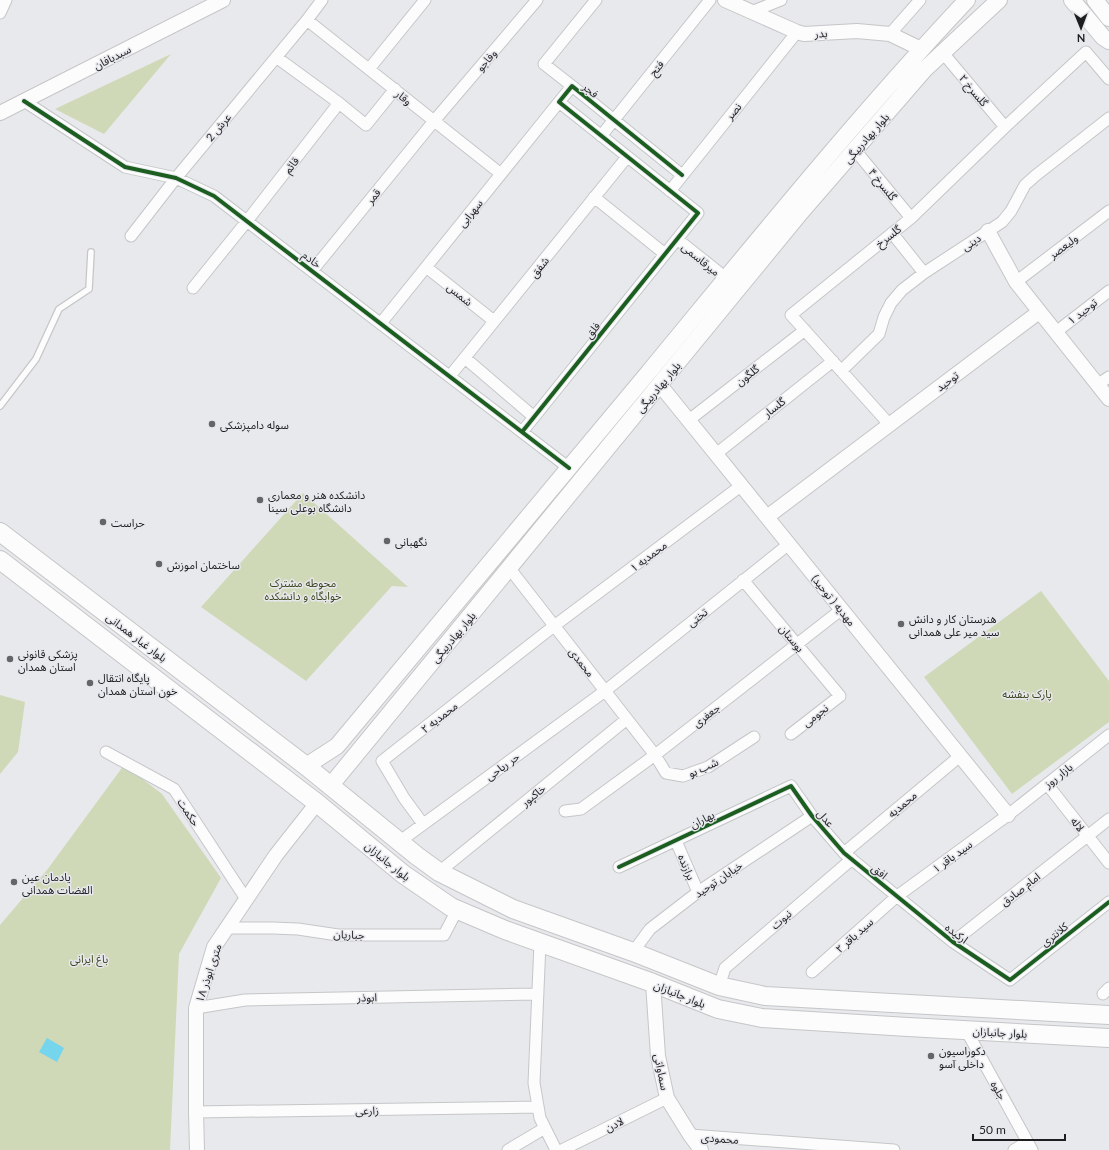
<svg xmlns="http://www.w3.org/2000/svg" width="1109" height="1150" font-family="Lato,'Noto Sans Arabic',sans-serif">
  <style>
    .green { fill: #cfd9b7 }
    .water { fill: #75d5ed }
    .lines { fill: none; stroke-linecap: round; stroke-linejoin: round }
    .service-casing { stroke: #c5c6c8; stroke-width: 8 }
    .minor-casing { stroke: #c5c6c8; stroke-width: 13 }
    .tertiary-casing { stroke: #c5c6c8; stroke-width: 16 }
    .secondary-casing { stroke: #c5c6c8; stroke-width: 18 }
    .primary-casing { stroke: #c5c6c8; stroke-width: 20 }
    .service { stroke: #fcfcfc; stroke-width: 5.5 }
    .minor { stroke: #fcfcfc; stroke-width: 11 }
    .tertiary { stroke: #fcfcfc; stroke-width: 14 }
    .secondary { stroke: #fcfcfc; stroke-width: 16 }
    .primary { stroke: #fcfcfc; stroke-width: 18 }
    .cycleway-casing { stroke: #e7e8ed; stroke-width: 6 }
    .cycleway { stroke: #1b5e20; stroke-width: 4 }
    .poi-dot { fill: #646567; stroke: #e7e8ed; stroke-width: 1.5 }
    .labels { text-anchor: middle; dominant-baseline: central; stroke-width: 3; stroke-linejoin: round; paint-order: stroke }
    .street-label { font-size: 11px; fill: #1d1e1f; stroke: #e7e8ed }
    .poi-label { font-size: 11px; fill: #1d1e1f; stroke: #e7e8ed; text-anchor: start }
    .park-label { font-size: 11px; fill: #3c451d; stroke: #e7e8ed }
  </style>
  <rect width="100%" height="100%" fill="#e8e9ec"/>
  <!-- green -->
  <path class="green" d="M171,54l-67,80 -49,-25z
    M303,493l105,94 -16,-1 -86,95 -105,-74z
    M1041,591l68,90v41l-97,72 -88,-117z
    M0,695l25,7 -7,50 -18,22z
    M124,765l38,29 59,84 -42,76 -9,196h-170v-225l47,-55z"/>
  <!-- water -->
  <path class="water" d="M47,1038l17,10 -7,14 -18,-10z"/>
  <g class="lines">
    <!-- service casing -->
    <g class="service-casing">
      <path id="service" d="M0,406l36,-47 23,-50 30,-20 2,-37"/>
    </g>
    <!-- minor casing -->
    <g class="minor-casing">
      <path id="minor" d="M751,12l30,-12
        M0,13l6,-13
        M307,20l194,154
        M890,34l30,-34
        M943,53l62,74
        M276,57l63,46
        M369,69l56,-69
        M572,86l-28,-22 52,-64
        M24,101l101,66 51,11 38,18 355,272
        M601,136l109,-136
        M855,150l56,68
        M670,191l127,-159
        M594,197l71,57
        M892,233l32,40
        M131,236l45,-58 131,-158 15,-20
        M677,239l49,39
        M426,267l68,54
        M312,271l122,-150 103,-121
        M1016,282l93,-71
        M193,288l54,-67 92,-118 27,22 29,-36
        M381,323l178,-221
        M1056,332l53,-41
        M465,358l69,59
        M841,371l38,-37 5,-17 7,-14 11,-13 22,-17 78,-51 9,-11 14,-26 10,-9 74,-58
        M450,376l177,-219
        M1097,385l12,-8
        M689,420l116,-90
        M889,424l-98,-109 120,-97 94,-91 81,-75 23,27
        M522,432l176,-219 -139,-111 13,-16 110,89
        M716,454l117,-93
        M510,569l145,186 11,18 17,3 25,-9 46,-30
        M743,580l97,116 -49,38
        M106,752l68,37 72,110
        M1047,784l62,79
        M565,811l16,-2 74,-54 187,-146
        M423,824l-19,-26 -22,-37 172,-135 188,-141
        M676,841l22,51
        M399,842l206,-151 184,-147
        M844,853l116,-97
        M619,867l172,-81 21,30 32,37 109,89 57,38 99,-78
        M439,872l188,-153
        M226,928h47l25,1 40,6h106l13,-25
        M953,942l156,-123
        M540,943l-6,140 6,35 16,32
        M633,952l17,-23 48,-37 114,-76
        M812,972l84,-75 112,-82 101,-80
        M719,986l6,-18 127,-109
        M1103,994l6,-6
        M196,1008l49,-8 293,-6
        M966,1030l66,120
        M196,1112l342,-5
        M690,1135l204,15
        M508,1150l37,-22
        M562,1150l105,-52
        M1014,1150l13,-8"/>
    </g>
    <!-- tertiary casing -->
    <g class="tertiary-casing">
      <path id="tertiary" d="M725,0l72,32 7,2 53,-3 33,3 31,15
        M0,113l223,-113
        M988,231l28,51 93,117
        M660,385l348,430
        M767,517l272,-205
        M653,983l5,73 9,42 23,37 11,15
        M197,1150l-1,-38v-104l18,-61 62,-92 41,-52"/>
    </g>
    <!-- secondary casing -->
    <g class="secondary-casing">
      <path id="secondary" d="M1072,0l31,37 6,4
        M1095,0l14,18
        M306,766l31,-20c104,-124 208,-248 311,-373 104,-126 207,-254 319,-373
        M331,785l470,-573 123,-142 75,-70"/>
    </g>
    <!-- primary casing -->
    <g class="primary-casing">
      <path id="primary" d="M0,532l306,234 111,90 22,16 74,37 120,43 86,34 46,10 344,19
        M0,560l317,243 86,71 48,33 54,23 148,53 65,26 44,9 146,9 201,11"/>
    </g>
    <!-- service -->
    <use href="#service" class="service"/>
    <!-- minor -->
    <use href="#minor" class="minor"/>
    <!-- tertiary -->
    <use href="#tertiary" class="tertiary"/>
    <!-- secondary -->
    <use href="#secondary" class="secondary"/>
    <!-- primary -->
    <use href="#primary" class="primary"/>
    <!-- cycleway casing -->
    <g class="cycleway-casing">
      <path id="cycleway" d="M24,101l101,66 51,11 38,18 355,272
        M522,432l176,-219 -139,-111 13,-16 110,89
        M619,867l172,-81 21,30 32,37 109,89 57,38 99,-78"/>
    </g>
    <!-- cycleway -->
    <use href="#cycleway" class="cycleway"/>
  </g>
  <!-- markers -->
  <g class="poi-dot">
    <circle cx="212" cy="424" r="4"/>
    <circle cx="260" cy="500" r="4"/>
    <circle cx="103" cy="522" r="4"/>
    <circle cx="387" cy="541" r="4"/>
    <circle cx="159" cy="564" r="4"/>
    <circle cx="901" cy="624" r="4"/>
    <circle cx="10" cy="659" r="4"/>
    <circle cx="90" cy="683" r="4"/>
    <circle cx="14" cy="882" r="4"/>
    <circle cx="931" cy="1056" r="4"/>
  </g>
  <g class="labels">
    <!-- street labels -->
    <g class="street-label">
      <text transform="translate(821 33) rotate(-3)">بدر</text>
      <text transform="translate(112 57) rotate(-27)">سبدبافان</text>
      <text transform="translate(486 60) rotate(-50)">وفاجو</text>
      <text transform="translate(656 68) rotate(-51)">فتح</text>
      <text transform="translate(591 90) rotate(39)">فجر</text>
      <text transform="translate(974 90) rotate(50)">گلسرخ ۲</text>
      <text transform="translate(404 97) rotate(39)">وقار</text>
      <text transform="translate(733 111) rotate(-51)">نصر</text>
      <text transform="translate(218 127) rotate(-50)">عرش 2</text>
      <text transform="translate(866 138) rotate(-49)">بلوار بهادربیگی</text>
      <text transform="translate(291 165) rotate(-52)">قائم</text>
      <text transform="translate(883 184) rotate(51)">گلسرخ ۴</text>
      <text transform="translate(373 196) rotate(-51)">قمر</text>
      <text transform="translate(470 213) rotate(-51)">سهرابی</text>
      <text transform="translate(888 236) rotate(-38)">گلسرخ</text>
      <text transform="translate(971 242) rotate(-34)">دینی</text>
      <text transform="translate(1063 246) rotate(-37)">ولیعصر</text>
      <text transform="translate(312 259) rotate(37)">خادم</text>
      <text transform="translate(701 259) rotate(39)">میرقاسمی</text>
      <text transform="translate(539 267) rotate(-51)">شفق</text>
      <text transform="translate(460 294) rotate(39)">شمس</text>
      <text transform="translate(1082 311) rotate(-38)">توحید ۱</text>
      <text transform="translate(592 330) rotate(-51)">فلق</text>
      <text transform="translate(747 375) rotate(-38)">گلگون</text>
      <text transform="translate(947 381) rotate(-37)">توحید</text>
      <text transform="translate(658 387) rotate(-50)">بلوار بهادربیگی</text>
      <text transform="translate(774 407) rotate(-38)">گلسار</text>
      <text transform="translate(648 556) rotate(-37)">محمدیه ۱</text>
      <text transform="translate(834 600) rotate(51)">مهدیه ( توحید)</text>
      <text transform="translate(697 617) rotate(-39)">تختی</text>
      <text transform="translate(137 637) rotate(37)">بلوار غبار همدانی</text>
      <text transform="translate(453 637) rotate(-50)">بلوار بهادربیگی</text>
      <text transform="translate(792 638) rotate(50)">بوستان</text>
      <text transform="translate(582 662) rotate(52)">محمدی</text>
      <text transform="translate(706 715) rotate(-38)">جعفری</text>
      <text transform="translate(815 715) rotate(-38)">نجومی</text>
      <text transform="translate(439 717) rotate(-38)">محمدیه ۲</text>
      <text transform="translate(502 766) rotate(-36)">حر ریاحی</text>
      <text transform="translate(703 767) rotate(-24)">شب بو</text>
      <text transform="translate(1058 775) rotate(-38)">بازار روز</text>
      <text transform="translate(533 795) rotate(-39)">خاکپور</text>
      <text transform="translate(902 804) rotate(-40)">محمدیه</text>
      <text transform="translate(189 812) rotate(57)">حکمت</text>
      <text transform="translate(826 818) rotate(49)">عدل</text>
      <text transform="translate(702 819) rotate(-26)">بهاران</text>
      <text transform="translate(1078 824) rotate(51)">لاله</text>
      <text transform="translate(952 856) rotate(-36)">سید باقر ۱</text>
      <text transform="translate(388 861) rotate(39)">بلوار جانبازان</text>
      <text transform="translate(687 867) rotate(67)">برازنده</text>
      <text transform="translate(880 871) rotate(40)">افق</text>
      <text transform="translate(718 879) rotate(-34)">خیابان توحید</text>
      <text transform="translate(1020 889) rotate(-38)">امام صادق</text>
      <text transform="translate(781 919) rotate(-41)">نبوت</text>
      <text transform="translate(957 933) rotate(37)">ارکیده</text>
      <text transform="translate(349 934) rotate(2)">جباریان</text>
      <text transform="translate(1054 934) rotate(-38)">کلانتری</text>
      <text transform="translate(854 935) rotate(-42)">سید باقر ۲</text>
      <text transform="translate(208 973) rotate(-72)">۱۸ متری ابوذر</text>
      <text transform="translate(680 994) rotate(22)">بلوار جانبازان</text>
      <text transform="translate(367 997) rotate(-1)">ابوذر</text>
      <text transform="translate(1000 1032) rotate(3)">بلوار جانبازان</text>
      <text transform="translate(662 1072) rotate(79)">سماواتی</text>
      <text transform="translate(999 1090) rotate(61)">جلوه</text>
      <text transform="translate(367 1110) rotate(-1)">زارعی</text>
      <text transform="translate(614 1124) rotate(-27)">لادن</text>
      <text transform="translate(720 1138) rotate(4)">محمودی</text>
    </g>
    <!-- poi labels -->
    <g class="poi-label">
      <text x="220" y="424">سوله دامپزشکی</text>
      <text x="268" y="494">دانشکده هنر و معماری<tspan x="268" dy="13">دانشگاه بوعلی سینا</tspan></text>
      <text x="111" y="522">حراست</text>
      <text x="395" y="541">نگهبانی</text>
      <text x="167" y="564">ساختمان اموزش</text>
      <text x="909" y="618">هنرستان کار و دانش<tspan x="909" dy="13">سید میر علی همدانی</tspan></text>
      <text x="18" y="653">پزشکی قانونی<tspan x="18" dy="13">استان همدان</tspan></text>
      <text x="98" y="677">پایگاه انتقال<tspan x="98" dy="13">خون استان همدان</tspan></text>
      <text x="22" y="876">یادمان عین<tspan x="22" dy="13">القضات همدانی</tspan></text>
      <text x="939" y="1050">دکوراسیون<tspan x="939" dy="13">داخلی آسو</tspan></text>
    </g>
    <!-- park labels -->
    <g class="park-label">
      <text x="303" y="582">محوطه مشترک<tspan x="303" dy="13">خوابگاه و دانشکده</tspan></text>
      <text x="1027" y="693">پارک بنفشه</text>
      <text x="89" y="958">باغ ایرانی</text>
    </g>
  </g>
  <!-- north arrow -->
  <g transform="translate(1081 28) rotate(179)" stroke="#e7e8ed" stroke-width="3" paint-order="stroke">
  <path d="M0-3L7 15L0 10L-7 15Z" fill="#1d1e1f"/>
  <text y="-6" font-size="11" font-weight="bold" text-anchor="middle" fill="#1d1e1f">N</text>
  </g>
  <!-- scale -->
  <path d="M973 1134v6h92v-6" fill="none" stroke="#1d1e1f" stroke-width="2"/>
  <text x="979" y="1134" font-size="12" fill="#1d1e1f" stroke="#e7e8ed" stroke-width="3" paint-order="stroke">50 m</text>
</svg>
